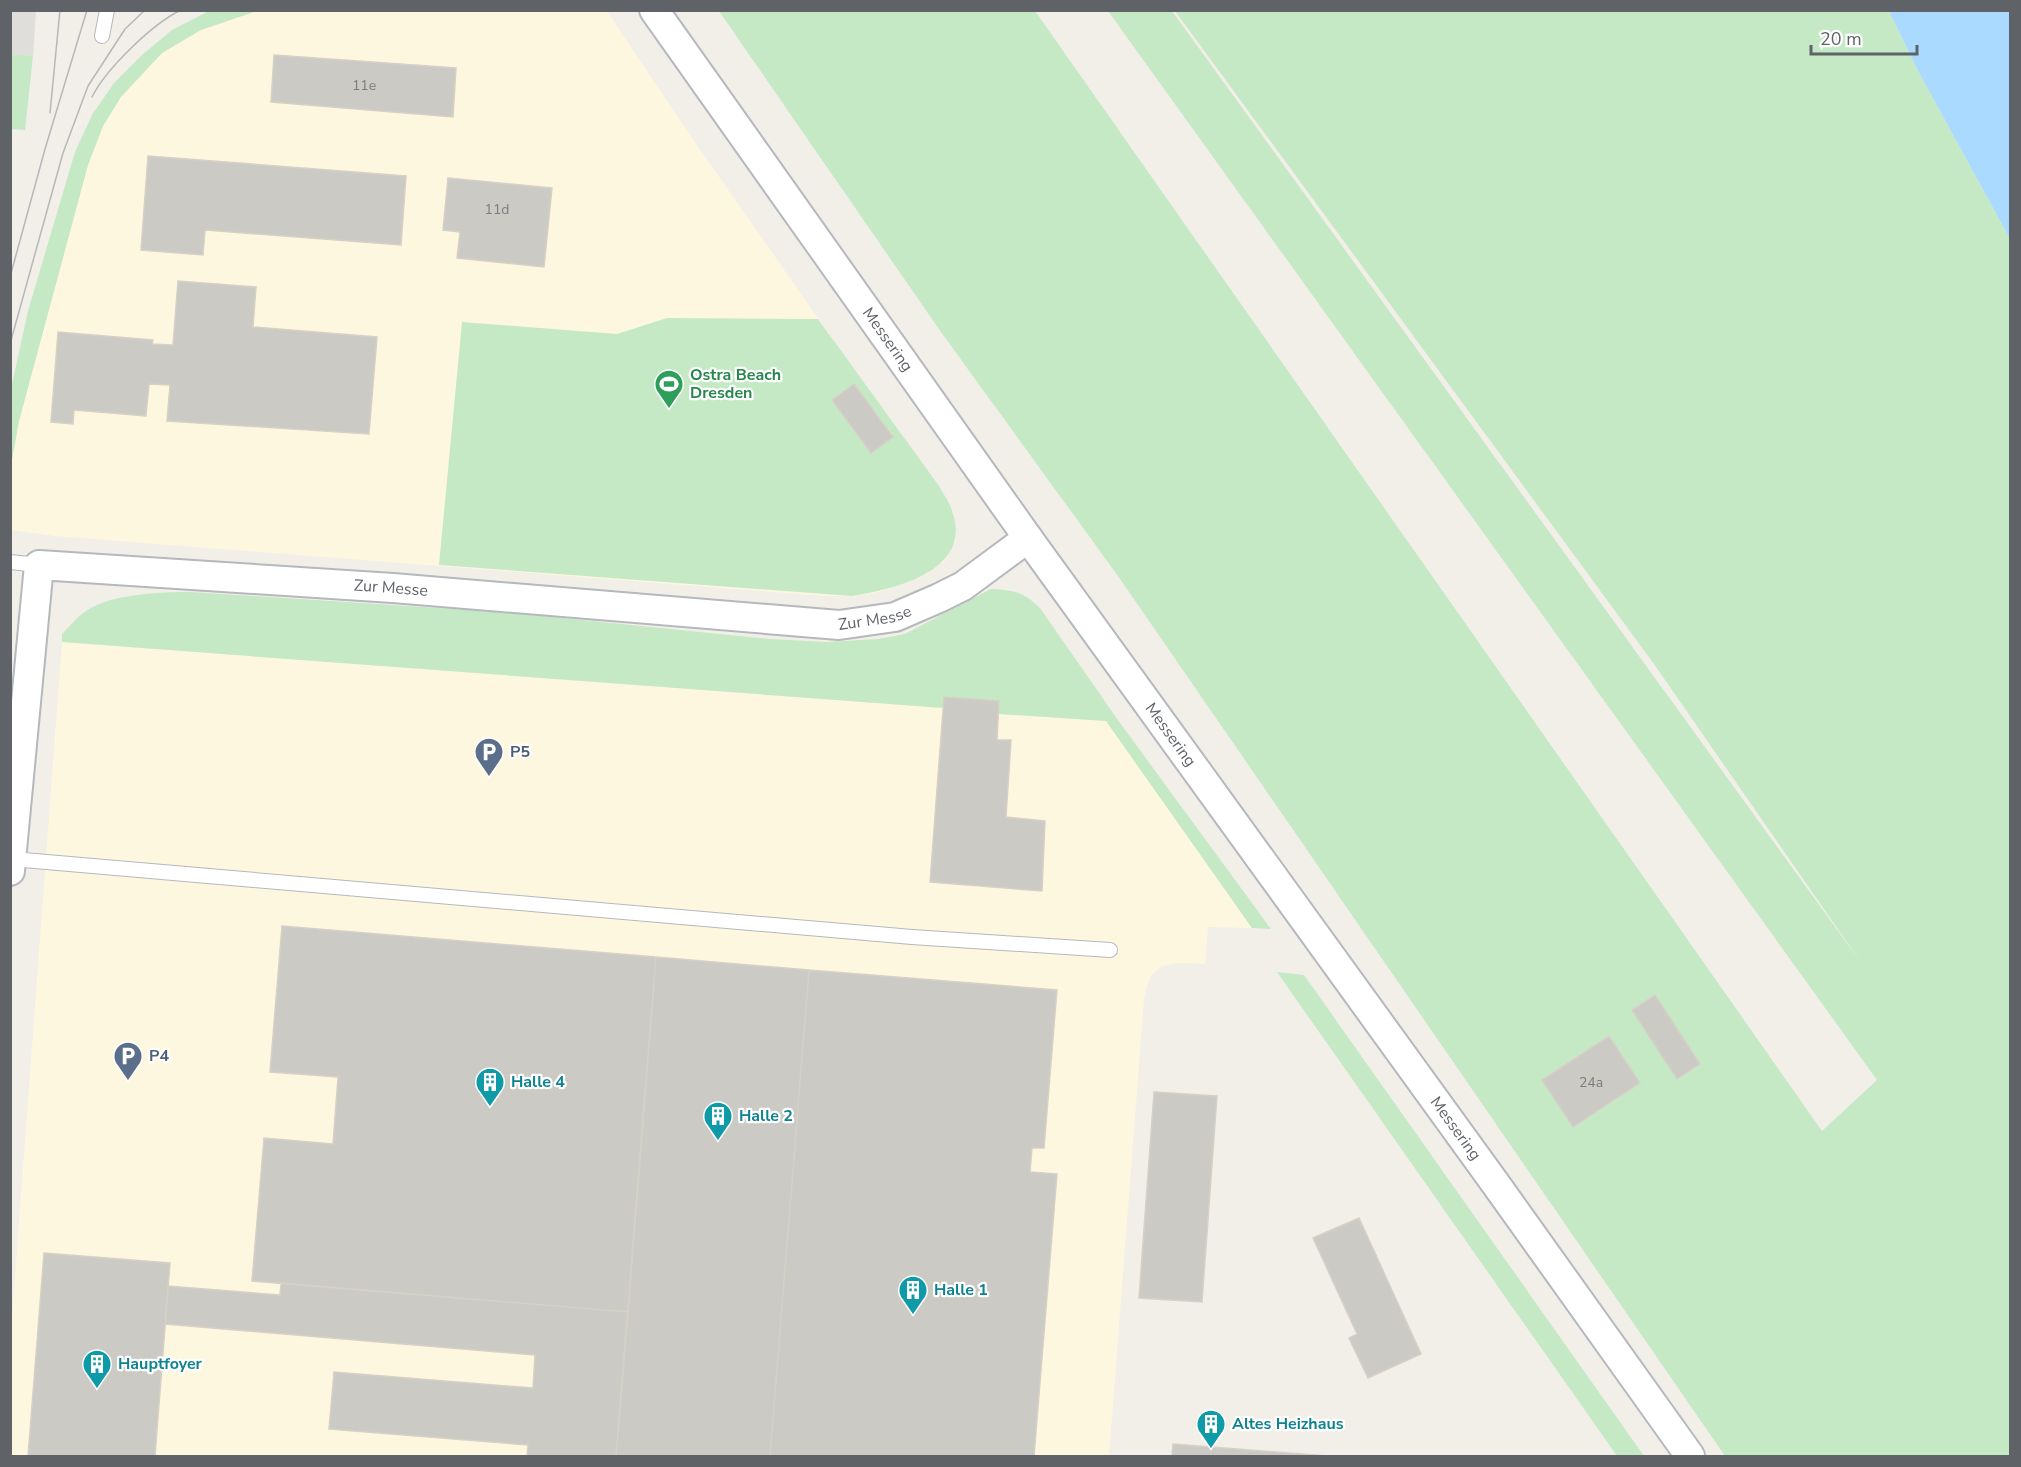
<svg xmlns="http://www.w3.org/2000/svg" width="2021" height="1467" font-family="'Nunito Sans',sans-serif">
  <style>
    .commercial { fill: #fef7e0 }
    .industrial { fill: #e0deda }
    .green { fill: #c5e8c5 }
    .water { fill: #aadaff }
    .building { fill: #cccac5; stroke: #d6d1c6; stroke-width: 1.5 }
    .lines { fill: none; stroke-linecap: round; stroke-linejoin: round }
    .service-casing { stroke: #b5b8bc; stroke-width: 16 }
    .minor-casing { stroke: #b5b8bc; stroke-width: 32 }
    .service { stroke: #fff; stroke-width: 14 }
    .minor { stroke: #fff; stroke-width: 28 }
    .tram { stroke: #b6b7b8; stroke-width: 1.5 }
    .labels { text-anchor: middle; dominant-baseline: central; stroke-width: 4.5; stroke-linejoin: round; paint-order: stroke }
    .number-label { font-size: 14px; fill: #7a7d7f }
    .street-label { font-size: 16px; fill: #5f6368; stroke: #fff }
    .leisure-label { font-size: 16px; font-weight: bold; fill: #27864d; stroke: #fff; text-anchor: start }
    .service-label { font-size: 16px; font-weight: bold; fill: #4e5e75; stroke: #fff; text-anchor: start }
    .culture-label { font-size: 16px; font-weight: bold; fill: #0d838f; stroke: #fff; text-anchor: start }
  </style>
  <rect width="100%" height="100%" fill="#f1efe8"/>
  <!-- commercial -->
  <path class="commercial" d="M606,10l88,131 259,370 3,28 -11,22 -17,12 -50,19 -26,4h-27l-770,-60 -44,-6v-65l8,-44 69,-256 15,-39 18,-29 41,-44 39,-23 56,-19z
    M62,642l881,66 1,-11 55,4v13l107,7 146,207 -44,-1 -3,37 -26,-1 -17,3 -11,10 -4,10 -3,13 -35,457h-1098v-125z"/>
  <!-- industrial -->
  <path class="industrial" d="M10,11h26l-3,45 -22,-2z"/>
  <!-- green -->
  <path class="green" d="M211,10l46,1 -56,19 -39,23 -41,44 -18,29 -15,39 -69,256 -8,44v-76l17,-78 47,-159 17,-37 22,-32 28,-28 30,-25z
    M719,11h316l787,1120 55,-51 -769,-1069h64l690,953 -208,-300 -479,-653h714l28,58 93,170v1217h-285l-607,-880 -177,-244z
    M10,54l23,2 -8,74 -14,-1z
    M667,318l151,1 121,167c4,8 11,16 13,25 22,60 -57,78 -100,85l-413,-31 23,-243 155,12z
    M991,589c23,1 32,3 49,19l80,115 151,206 -19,-1 -146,-207 -107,-7v-13l-55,-4 -1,11 -881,-66v-8c7,-7 15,-17 24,-23 25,-17 74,-19 105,-19l322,21 257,26 57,3 51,-3 27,-5z
    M1277,972l27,3 340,481h-27z"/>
  <!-- water -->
  <path class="water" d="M1889,11h121v228l-93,-170z"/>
  <!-- building -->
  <path class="building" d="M274,55l182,13 -3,49 -182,-15z
    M148,156l258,20 -5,69 -196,-15 -2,25 -62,-5z
    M448,178l104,10 -8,79 -87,-9 3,-26 -17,-2z
    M178,281l78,6 -3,40 124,10 -8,97 -202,-13 3,-36 -21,-1 -3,32 -72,-6 -1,14 -22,-2 7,-90 95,8 -1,4 21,1z
    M854,384l39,53 -22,16 -39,-53z
    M944,697l55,4 -2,39h14l-5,77 39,4 -3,70 -112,-9z
    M282,926l374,31 -28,355 -376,-31 12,-143 69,6 5,-67 -68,-5z
    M656,957l153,13 -39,486h-154z
    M809,970l248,20 -13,158h-12l-2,24 27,2 -23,282h-264z
    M1655,995l45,69 -23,15 -45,-69z
    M1609,1036l31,47 -67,44 -31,-47z
    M1154,1092l63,4 -15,206 -63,-4z
    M1359,1218l62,136 -53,24 -19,-40 8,-4 -44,-96z
    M44,1253l126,10 -15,193h-127z
    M281,1283l347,29 -12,144h-89l1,-11 -199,-16 5,-57 199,16 2,-33 -370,-31 3,-38 112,9z
    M1173,1444l155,12h-156z"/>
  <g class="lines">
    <!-- service casing -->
    <g class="service-casing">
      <path id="service" d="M102,36l5,-26
        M10,562l29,3
        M12,859l900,78 198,13"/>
    </g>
    <!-- minor casing -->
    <g class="minor-casing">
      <g id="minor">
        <path id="s1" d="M654,10l374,528 467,645 195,273"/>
        <path id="s2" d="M10,871l29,-306 354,23 446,37 56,-8 44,-19 24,-12 65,-48"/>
      </g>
    </g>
    <!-- service -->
    <use href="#service" class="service"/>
    <!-- minor -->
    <use href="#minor" class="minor"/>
    <!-- tram -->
    <path class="tram" d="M92,97c14,-28 60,-73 89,-87
      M50,113l10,-103
      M10,277l35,-128 42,-139
      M10,344l53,-191 25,-67 37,-57 20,-19"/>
  </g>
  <!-- icons -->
  <defs>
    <g id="stadium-pin" transform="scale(1.5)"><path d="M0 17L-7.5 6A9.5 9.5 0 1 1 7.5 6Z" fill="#2e9e5b" stroke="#fff"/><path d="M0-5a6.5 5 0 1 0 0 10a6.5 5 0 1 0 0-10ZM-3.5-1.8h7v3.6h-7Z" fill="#fff"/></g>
    <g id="parking-pin" transform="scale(1.5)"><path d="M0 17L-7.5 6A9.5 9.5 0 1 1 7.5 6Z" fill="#5c6f8a" stroke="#fff"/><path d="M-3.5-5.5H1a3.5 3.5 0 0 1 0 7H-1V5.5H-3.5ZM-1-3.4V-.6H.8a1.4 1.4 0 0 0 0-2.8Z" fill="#fff"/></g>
    <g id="building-pin" transform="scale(1.5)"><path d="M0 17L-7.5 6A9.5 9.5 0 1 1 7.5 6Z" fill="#0f9aa8" stroke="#fff"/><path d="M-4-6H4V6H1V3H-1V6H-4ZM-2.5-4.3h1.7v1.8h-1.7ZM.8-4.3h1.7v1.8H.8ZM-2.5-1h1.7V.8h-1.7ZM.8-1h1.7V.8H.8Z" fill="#fff"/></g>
  </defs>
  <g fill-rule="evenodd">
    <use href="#stadium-pin" x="669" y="384"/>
    <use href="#parking-pin" x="489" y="752"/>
    <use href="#parking-pin" x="128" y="1056"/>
    <use href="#building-pin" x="490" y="1082"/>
    <use href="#building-pin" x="718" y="1116"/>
    <use href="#building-pin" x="913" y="1290"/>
    <use href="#building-pin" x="97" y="1364"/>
    <use href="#building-pin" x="1211" y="1424"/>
  </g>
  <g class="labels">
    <!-- number labels -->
    <g class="number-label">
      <text x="364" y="85">11e</text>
      <text x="497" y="209">11d</text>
      <text x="1591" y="1082">24a</text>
    </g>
    <!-- street labels -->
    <g class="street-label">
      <text stroke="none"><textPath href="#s1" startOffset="404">Messering</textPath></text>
      <text stroke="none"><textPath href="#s2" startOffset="660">Zur Messe</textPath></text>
      <text stroke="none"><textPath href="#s2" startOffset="1146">Zur Messe</textPath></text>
      <text stroke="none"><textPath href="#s1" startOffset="890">Messering</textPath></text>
      <text stroke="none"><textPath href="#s1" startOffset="1376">Messering</textPath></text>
    </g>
    <!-- leisure labels -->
    <g class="leisure-label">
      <text x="690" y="375">Ostra Beach<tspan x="690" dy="18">Dresden</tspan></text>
    </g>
    <!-- service labels -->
    <g class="service-label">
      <text x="510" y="752">P5</text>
      <text x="149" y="1056">P4</text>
    </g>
    <!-- culture labels -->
    <g class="culture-label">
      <text x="511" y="1082">Halle 4</text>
      <text x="739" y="1116">Halle 2</text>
      <text x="934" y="1290">Halle 1</text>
      <text x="118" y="1364">Hauptfoyer</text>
      <text x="1232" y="1424">Altes Heizhaus</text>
    </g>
  </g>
  <!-- border -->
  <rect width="2021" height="1467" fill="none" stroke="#5f6368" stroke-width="24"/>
  <!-- scale -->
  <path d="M1811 45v9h106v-9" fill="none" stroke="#5f6368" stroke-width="3"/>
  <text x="1820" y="45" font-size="18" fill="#5f6368" stroke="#ffffff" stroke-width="4.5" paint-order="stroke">20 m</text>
</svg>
